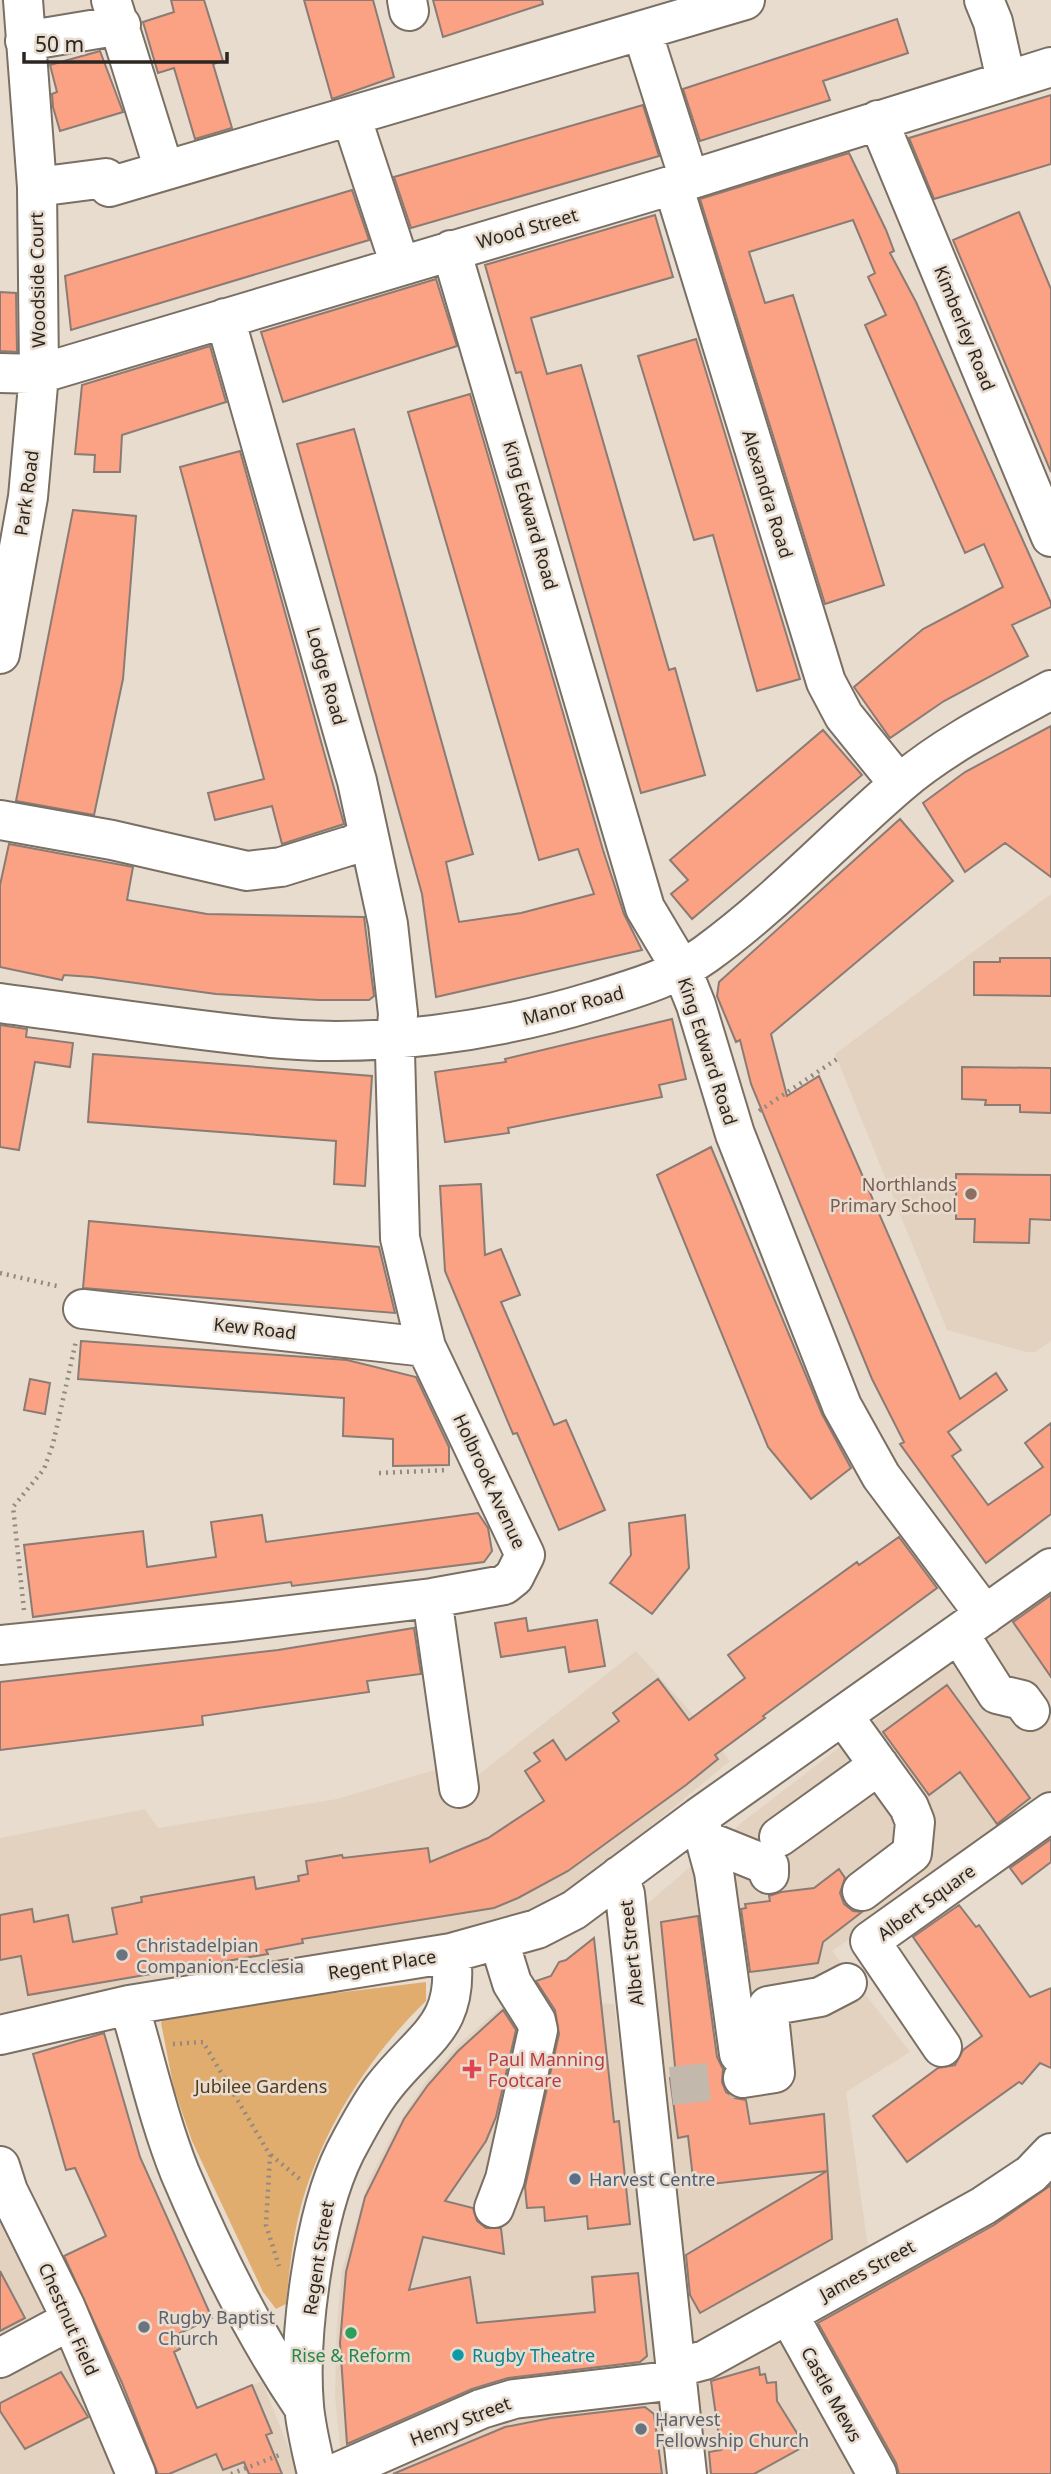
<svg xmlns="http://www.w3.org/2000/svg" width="1051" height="2474" font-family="'Noto Sans',sans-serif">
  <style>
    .built { fill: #e3d2bf }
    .green { fill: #e1ad6e }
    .building { fill: #faa283; stroke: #8b7b75; stroke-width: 2 }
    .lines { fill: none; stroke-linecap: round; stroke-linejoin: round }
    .minor-tunnel { stroke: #c2b8ac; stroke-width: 38; stroke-dasharray: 38 19; stroke-linecap: butt }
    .minor-casing { stroke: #7a6f63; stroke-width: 42 }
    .path { stroke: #928980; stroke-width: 4.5; stroke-dasharray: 2 5; stroke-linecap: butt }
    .minor { stroke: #fff; stroke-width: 38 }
    .education-dot { fill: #8d6e63; stroke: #e8dccf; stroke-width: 2.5 }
    .worship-dot { fill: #6b7280; stroke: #e8dccf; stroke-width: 2.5 }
    .health-dot { fill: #e0444e; stroke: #e8dccf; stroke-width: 2.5 }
    .service-dot { fill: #5c6f8a; stroke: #e8dccf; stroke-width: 2.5 }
    .leisure-dot { fill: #2e9e5b; stroke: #e8dccf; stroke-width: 2.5 }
    .culture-dot { fill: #0f9aa8; stroke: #e8dccf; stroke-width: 2.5 }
    .labels { text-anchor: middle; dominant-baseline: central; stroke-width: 5; stroke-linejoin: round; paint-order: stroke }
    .street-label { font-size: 18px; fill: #2b2621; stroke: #e8dccf }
    .education-label { font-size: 18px; fill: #785e54; stroke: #e8dccf; text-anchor: end }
    .worship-label { font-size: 18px; fill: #5b616d; stroke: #e8dccf; text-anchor: start }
    .health-label { font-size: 18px; fill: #be3a42; stroke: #e8dccf; text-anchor: start }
    .park-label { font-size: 18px; fill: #543b1c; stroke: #e8dccf }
    .service-label { font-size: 18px; fill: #4e5e75; stroke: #e8dccf; text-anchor: start }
    .leisure-label { font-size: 18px; fill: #27864d; stroke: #e8dccf }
    .culture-label { font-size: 18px; fill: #0d838f; stroke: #e8dccf; text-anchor: start }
  </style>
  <rect width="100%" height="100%" fill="#e8dccf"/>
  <!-- built -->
  <path class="built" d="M1051,894v447l-16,11h-9l-79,-22 -112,-276z
    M1051,1585v216l-219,150 78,101 -64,40 22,155 -180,105 -41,-448 98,-84z
    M636,1651l67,75 27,35 -148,122 -86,43 -496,88v-176l145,-29 13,19 179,-29 138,-41 3,17z
    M513,1997l101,7 53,408 35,-31 349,-204v297h-708l-8,-77 2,-75 5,-52 26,-88 27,-53 31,-48 36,-40z
    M0,2199l108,252 154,-70 37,93h-299z"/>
  <!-- green -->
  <path class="green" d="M426,1982v19c-59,57 -107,133 -127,213 -7,29 -10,60 -13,90l-10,5 -13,-17 -71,-151 -18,-52 -13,-66 4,-7 24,-5z"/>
  <!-- building -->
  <path class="building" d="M171,0h33l19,61 -10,3 19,64 -37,11 -21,-71 -16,5 -15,-51 31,-10z
    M304,0h69l21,77 -62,22z
    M433,0h109l1,4 -100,33z
    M897,19l11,34 -85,28 7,19 -130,41 -17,-52z
    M100,51l23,61 -63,19 -7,-24 -1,-13 5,-2 -7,-27z
    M1051,95v69l-117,35 -25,-61z
    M643,105l16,51 -248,72 -17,-51z
    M849,153l37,77 8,21 -4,2 26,49 135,301v4l-39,18 16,31 -84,45 -54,37 -36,-51 69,-58 80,-42 -19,-43 -19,9 -100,-228 21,-10 -18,-38 7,-4 -22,-53 -104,32 16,51 28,-8 91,290 -59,19 -125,-405z
    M352,190l17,50 -298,90 -6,-54z
    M1019,212l32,77v183l-98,-232z
    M655,215l18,62 -142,41 16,56 34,-9 88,305 6,-2 30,107 -64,18 -120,-421 -5,1 -31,-108z
    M436,279l21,67 -174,56 -22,-70z
    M0,292l16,1 1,59 -17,-1z
    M696,339l104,340 -43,12 -44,-156 -19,5 -56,-184z
    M210,346l16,56 -104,33 -2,37h-26l1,-17 -20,-1 7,-69z
    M470,394l133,456 21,64 18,36 -206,47 -14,-103 -125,-450 57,-15 119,425 -27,8 13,60 62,-9 73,-19 -16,-45 -39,11 -131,-448z
    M240,451l104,373 -62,20 -10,-38 -57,14 -7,-27 56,-14 -84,-312z
    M73,510l63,6 -13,163 -29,136 -78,-14z
    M1051,726v151l-46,-34 -40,29 -42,-69 42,-31z
    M823,730l39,45 -170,144 -21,-25 17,-14 -18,-20z
    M900,819l53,62 -182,153 16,62 32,-20 141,323 36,-26 11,17 -59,42 13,18 -9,6 36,49 55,-38 -18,-24 26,-20v91l-65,49 -86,-119 4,-2 -32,-63 -121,-295 -11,-44 -4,2 -19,-46 2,-14z
    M9,844l124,23 -6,33 80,14 157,3 10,79 -5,4h-50l-103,-6 -124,-17 -28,-2 -2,5 -62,-13v-82z
    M1000,958h51v38l-77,-1v-33h26z
    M672,1019l14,60 -27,6 3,12 -154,31 1,5 -64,9 -10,-70 71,-10 -1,-3z
    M0,1025l27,4 -1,8 47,6 -3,24 -35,-5 -16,88 -19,-3z
    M93,1054l279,22 -7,110 -31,-2 2,-43 -248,-19z
    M962,1067l89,1v45l-31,-1v-7h-35l1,-5 -24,-1z
    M711,1147l111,267 29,54 -40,31 -43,-52 -111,-272z
    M956,1174l95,1v45l-21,-1 -1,24 -55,-1 1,-23h-19z
    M481,1184l4,71 16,-6 19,46 -19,7 53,123 12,-5 39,90 -46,20 -42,-97 -4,1 -68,-163 -5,-85z
    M89,1221l290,26 16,66 -312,-25z
    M81,1341l266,19 69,17 33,70v18l-56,1v-27l-50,-3 1,-38 -266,-19z
    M30,1379l20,4 -5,31 -21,-4z
    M478,1513l10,15 4,23 -8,11 -192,24 -1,-4 -258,35 -9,-72 119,-14 4,36 69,-10 -5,-35 51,-7 4,27z
    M685,1515l4,53 -37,46 -42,-31 21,-28 -2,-32z
    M899,1537l38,51 -174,128 2,2 -50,37 3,4 -32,26 -118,86 -50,27 -24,10 -192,31 1,4 -37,7 2,4 -240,41 -7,-39 -21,4v-45l32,-6 2,13 34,-7 5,27 44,-8 -5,-26 30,-6 -1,-5 113,-20 2,12 43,-8 -1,-5 10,-2 -2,-13 36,-6 1,3 85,-10 2,14 58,-24 56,-37 -19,-30 15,-10 -6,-8 19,-13 13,20 53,-39 -6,-8 45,-34 31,41 56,-42 -17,-23 129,-93 2,3z
    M1051,1595v82l-38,-55z
    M526,1618l2,13 69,-11 8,46 -36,6 -4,-25 -64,10 -6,-34z
    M414,1628l7,46 -54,7 2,11 -167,24 1,9 -203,25v-68l278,-32z
    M947,1685l83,113 -33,26 -37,-52 -31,23 -46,-63z
    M1051,1839v23l-29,22 -12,-16z
    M839,1869l6,9 -5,15 4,11 9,7 9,1 -39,30 -5,21 -68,9 -9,-63 5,-1 -1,-4 25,-3 -1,-5 12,-4 33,-4z
    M959,1905l17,22 3,-2 51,72 21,-9v80l-11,-5 -18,21 -3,-2 -112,80 -34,-46 65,-48 17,-3 8,-15 19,-14 -69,-99z
    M698,1916l19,141 6,12 -1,13 4,10 9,6 11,2 4,24 74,-10 8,125 -132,74 -10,-18 -4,-40 141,-84 -133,15 -6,-50 -10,2 -8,-60 6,-1 -15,-155z
    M594,1938l20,184 5,-1 11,103 -42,5 -1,-13 -42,5 -1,-14 -17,1 -2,-21 34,-153 -4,-24 -19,-29 15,-5 8,-14 7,-2z
    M503,2010l13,20 -20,87 -10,24 -41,60 28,7 4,13 9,7h15l3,26 -81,-17 -14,53 61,-13 7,46 118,-11 -3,-35 46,-4 9,83 -7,6 -132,16 -36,11 -125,55 -7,-101 6,-71 19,-75 39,-78 24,-34 30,-34z
    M104,2033l36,124 72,161 -38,18 6,13 -6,3 23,56 55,-23 20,48 -6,2 16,39h-33l-5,-12 -21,8 -7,-16 -47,20h-11l-36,-91 -58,-127 42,-20 -31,-68 -9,2 -33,-116z
    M1051,2185v289h-152l-3,-11 -78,-140 176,-98z
    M0,2271l25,47 -25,13z
    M759,2367l1,8 5,-1 2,9 9,-1 1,19 28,45 -51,28h-43l-2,-22 12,-2 -10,-69z
    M61,2372l27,45 -63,32 -25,-38v-8z
    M645,2407l9,7 8,60h-269l112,-47 46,-9z"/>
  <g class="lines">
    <!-- minor-tunnel -->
    <path class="minor-tunnel" d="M671,2086l72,-8"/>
    <!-- minor casing -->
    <g class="minor-casing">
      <path id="minor" d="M111,0l49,157
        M407,0l2,11
        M984,0l9,22 13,58
        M642,31l47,148
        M25,41l96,-16
        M351,116l49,149
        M878,120l173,417
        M673,185l153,497 18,34 55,68
        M37,187l69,-9 3,9 636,-187
        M451,250l194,658 37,62 14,35 39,129 107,272 39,70 104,139
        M0,373l39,1 634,-189 378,-118
        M0,654l28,-157 11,-123 -2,-187 -14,-187
        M0,820l112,20 135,31 34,-4 71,-22 17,-9
        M0,1003c90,12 181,26 271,35 106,10 222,-6 323,-37 38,-12 79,-23 112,-47 69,-50 127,-113 192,-169 45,-39 101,-67 153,-95
        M83,1309l343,38
        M432,1598l27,190
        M959,1634l38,60 25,6 8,11
        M0,1645l232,-23 200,-24 72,-13 10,-8 11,-22 -99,-208 -26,-109 -5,-186 3,-38 -10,-90 -31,-143 -132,-463
        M844,1717l65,90 6,15 -3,31 -50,38
        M699,1817l15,55 25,182
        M779,1837l100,-72
        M707,1841l62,25v8
        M619,1876l6,18 62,580
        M129,2005c17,56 29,113 51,168 34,80 75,163 124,235
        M0,2035l129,-30 322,-52 86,-24 37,-19 125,-93 352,-249
        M942,2047l-72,-106 181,-129
        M743,2078l32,-5 -7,-67 52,-9 27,-14
        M0,2166l8,25 57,115 71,168
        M494,2208l11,-29 33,-149 -2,-9 -24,-38 -13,-42
        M788,2314l89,160
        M0,2358l71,-38
        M675,2368l30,-8 278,-154 48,-32 20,-21
        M317,2474c-5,-22 -11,-45 -13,-68 -6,-69 10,-192 41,-254 11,-21 24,-46 38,-64 40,-52 77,-60 68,-135
        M334,2474l147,-65 33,-10 163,-19"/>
    </g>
    <!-- path -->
    <path class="path" d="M759,1111l78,-52
      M0,1273l61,14
      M379,1473l69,-3
      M24,1610l-11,-103 31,-38 9,-25 23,-103
      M173,2044l30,-2 67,113 -4,70 13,41
      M271,2155l31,26
      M231,2474l51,-20"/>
    <!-- minor -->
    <use href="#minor" class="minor"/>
  </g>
  <!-- markers -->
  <circle class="education-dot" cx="971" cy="1194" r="7"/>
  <g class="worship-dot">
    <circle cx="122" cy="1955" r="7"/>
    <circle cx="144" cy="2327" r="7"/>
    <circle cx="641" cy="2429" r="7"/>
  </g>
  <path class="health-dot" d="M468.5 2058.5h7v7h7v7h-7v7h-7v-7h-7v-7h7z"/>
  <circle class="service-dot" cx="575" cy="2179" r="7"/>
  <circle class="leisure-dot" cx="351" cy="2333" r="7"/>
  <circle class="culture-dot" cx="458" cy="2355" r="7"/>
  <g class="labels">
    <!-- street labels -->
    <g class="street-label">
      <text transform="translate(527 228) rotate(-16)">Wood Street</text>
      <text transform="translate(37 280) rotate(-91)">Woodside Court</text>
      <text transform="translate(965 328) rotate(68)">Kimberley Road</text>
      <text transform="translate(26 493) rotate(-82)">Park Road</text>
      <text transform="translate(768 494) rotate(73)">Alexandra Road</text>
      <text transform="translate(531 515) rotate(74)">King Edward Road</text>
      <text transform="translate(327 676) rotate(74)">Lodge Road</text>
      <text transform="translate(573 1005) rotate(-15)">Manor Road</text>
      <text transform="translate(708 1051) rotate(72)">King Edward Road</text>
      <text transform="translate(255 1328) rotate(6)">Kew Road</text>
      <text transform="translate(490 1481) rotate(65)">Holbrook Avenue</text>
      <text transform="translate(926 1902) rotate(-36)">Albert Square</text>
      <text transform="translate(631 1953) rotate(-96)">Albert Street</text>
      <text transform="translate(382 1964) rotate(-9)">Regent Place</text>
      <text transform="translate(318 2258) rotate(-81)">Regent Street</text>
      <text transform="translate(867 2270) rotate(-29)">James Street</text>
      <text transform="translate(69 2319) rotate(66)">Chestnut Field</text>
      <text transform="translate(832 2394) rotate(61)">Castle Mews</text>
      <text transform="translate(460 2421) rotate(-21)">Henry Street</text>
    </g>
    <!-- education labels -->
    <g class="education-label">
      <text x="957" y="1184">Northlands<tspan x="957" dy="21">Primary School</tspan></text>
    </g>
    <!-- worship labels -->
    <g class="worship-label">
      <text x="136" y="1945">Christadelpian<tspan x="136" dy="21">Companion Ecclesia</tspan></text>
      <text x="158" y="2317">Rugby Baptist<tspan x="158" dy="21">Church</tspan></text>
      <text x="655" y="2419">Harvest<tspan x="655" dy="21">Fellowship Church</tspan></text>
    </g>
    <!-- health labels -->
    <g class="health-label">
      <text x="488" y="2059">Paul Manning<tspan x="488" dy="21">Footcare</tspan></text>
    </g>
    <!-- park labels -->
    <g class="park-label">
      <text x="261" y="2086">Jubilee Gardens</text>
    </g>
    <!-- service labels -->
    <g class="service-label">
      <text x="589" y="2179">Harvest Centre</text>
    </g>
    <!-- leisure labels -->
    <g class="leisure-label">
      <text x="351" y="2355">Rise &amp; Reform</text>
    </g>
    <!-- culture labels -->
    <g class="culture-label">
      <text x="472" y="2355">Rugby Theatre</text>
    </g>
  </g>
  <!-- scale -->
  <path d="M24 52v10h203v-10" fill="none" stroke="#2b2621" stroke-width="3.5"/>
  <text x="35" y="52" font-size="21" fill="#2b2621" stroke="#e8dccf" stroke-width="5" paint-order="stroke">50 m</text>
</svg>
